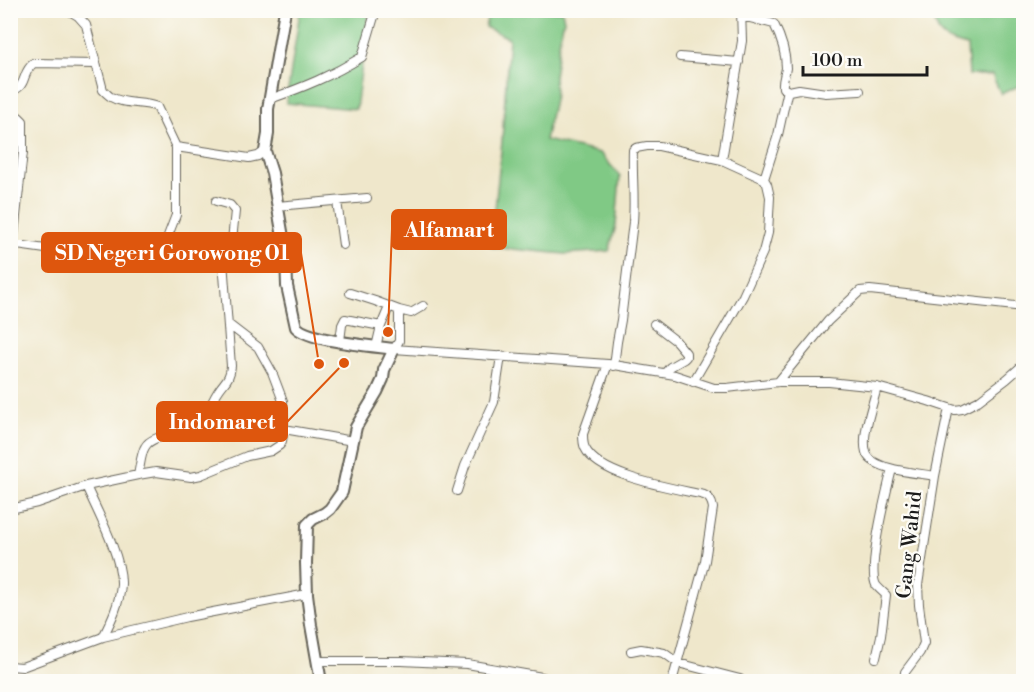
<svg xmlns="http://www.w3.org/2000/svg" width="1034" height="692" font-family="'Libre Bodoni',serif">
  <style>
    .green { fill: #80c985; stroke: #4e7250; stroke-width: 1.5 }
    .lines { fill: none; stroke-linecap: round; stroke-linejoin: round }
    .street-casing { stroke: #666359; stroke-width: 10 }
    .secondary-casing { stroke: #666359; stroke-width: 14 }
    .street { stroke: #fff; stroke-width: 8 }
    .secondary { stroke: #fff; stroke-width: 10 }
    .labels { text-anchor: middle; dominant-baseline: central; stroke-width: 4.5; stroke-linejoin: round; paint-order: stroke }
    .street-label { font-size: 20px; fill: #1c1c1c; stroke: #fdfcf7 }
    .leader { fill: none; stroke: #de560d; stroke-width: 2 }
    .callout-dot { fill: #de560d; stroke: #fdfcf7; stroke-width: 2 }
    .callout { fill: #de560d; stroke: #de560d; stroke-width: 2 }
    .callout-label { font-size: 21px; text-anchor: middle; font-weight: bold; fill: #fff }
  </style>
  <rect width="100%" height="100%" fill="#fdfcf7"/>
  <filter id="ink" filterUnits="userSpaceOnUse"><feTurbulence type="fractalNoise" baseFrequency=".0167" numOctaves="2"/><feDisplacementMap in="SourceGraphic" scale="12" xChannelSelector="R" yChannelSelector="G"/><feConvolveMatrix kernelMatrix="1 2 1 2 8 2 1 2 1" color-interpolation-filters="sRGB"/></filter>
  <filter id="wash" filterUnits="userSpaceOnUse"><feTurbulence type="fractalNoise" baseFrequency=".008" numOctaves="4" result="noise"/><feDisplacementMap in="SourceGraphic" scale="24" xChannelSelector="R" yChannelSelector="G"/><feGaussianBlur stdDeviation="1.35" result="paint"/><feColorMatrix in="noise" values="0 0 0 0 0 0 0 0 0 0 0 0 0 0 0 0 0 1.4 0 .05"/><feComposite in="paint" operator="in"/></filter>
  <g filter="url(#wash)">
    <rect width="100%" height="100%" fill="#efe7cb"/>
    <!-- green -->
    <path class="green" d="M300,11h69l-13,98 -70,-6z
      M489,11h73l2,9 -4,17 -6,39 1,19 -10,45 55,13 20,23 -4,49 -7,26 -44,3 -74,-7 11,-106 7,-103 -24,-11z
      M932,11h91v73l-22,10 -9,-19h-23l-2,-29c-28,-8 -28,-8 -35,-35z"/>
  </g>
  <g filter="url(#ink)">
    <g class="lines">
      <!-- street casing -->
      <g class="street-casing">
        <path id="street" d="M68,10l10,6 8,9 17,65c1,1 7,7 8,7 13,8 32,4 46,10l19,40
          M742,16l32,8c7,14 12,27 12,44 -1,7 -4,13 -3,20l6,3
          M680,57l59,5
          M10,91c19,-4 10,-18 24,-28l62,1
          M270,99c34,-12 61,-23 92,-42l14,-47
          M10,117h9l4,4v31l-10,92
          M722,160l20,-119 -1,-31
          M764,179l14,-44 9,-41 2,-3 10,-2 27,4 34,-2
          M216,201l14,4 5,6 -5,50
          M337,201l6,44
          M277,206l90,-8
          M10,244l64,9 56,-1 31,2 31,6h67l27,-5
          M161,254l15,-39v-68l73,11 9,-2 7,-5
          M350,293l25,8 24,9v31l-5,8 214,15 67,11 39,13h13l51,-6h51l48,5 51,14 27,9 7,-1 16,-8 29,-22 17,-15
          M399,310l12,3 12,-7
          M654,324l22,17 10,12v4l-2,2 -14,8 -5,6
          M340,341l2,-16 3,-6 36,7
          M376,347l5,-21 8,-19
          M608,364l-25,70c0,5 0,10 2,14 14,29 88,40 119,47 6,2 8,7 9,13l-8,53 -33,121
          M614,366l3,-24 4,-22 12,-98c2,-24 -1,-48 0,-72l3,-2 11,-2h12l63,14 42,19 3,5 3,13 -2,36 -5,19 -20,44 -50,86
          M778,382l50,-61 32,-30 10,-1 154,17
          M877,387c-4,18 -16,48 -11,65 4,18 53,21 69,24
          M284,429l69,12
          M138,475c2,-8 3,-22 7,-28 7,-13 35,-12 47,-19 18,-12 16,-22 27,-38 6,-9 11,-11 12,-24l-8,-105
          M86,486c11,25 36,71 35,98 -1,19 -10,37 -18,53
          M457,491l8,-25 29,-64 7,-46
          M10,509l27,-6 49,-17 52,-11 18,-3 35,5 10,-2 46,-19 24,-5 9,-6 2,-4 2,-12 -1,-28 -11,-29 -14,-25 -30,-23
          M1024,637l-2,11 2,14
          M631,651l10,-2 18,3 5,1 14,10 62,16 3,3
          M876,658l5,-22 5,-41c-3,-3 -8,-7 -10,-10 -9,-17 11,-96 16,-116
          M317,661h84l66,3 75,13 19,5
          M10,666l12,1 81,-30 84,-20 120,-23
          M904,682l1,-10 15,-20 4,-9 -5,-38 -1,-20 17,-109 14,-68"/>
      </g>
      <!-- secondary casing -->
      <g class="secondary-casing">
        <path id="secondary" d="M285,10l-17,99v25l-3,17 7,22 14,82 1,31 9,41c13,14 76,19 98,22l-10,21 -1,9 -6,13 -21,35 -14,65 -12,17 -5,4 -12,6 -6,6 -1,38 1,31 4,31 10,57"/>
      </g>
      <!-- street -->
      <use href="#street" class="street"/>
      <!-- secondary -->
      <use href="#secondary" class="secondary"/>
    </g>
  </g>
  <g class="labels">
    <!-- street labels -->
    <g class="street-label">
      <text transform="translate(910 545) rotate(-84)">Gang Wahid</text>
    </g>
  </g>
  <!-- callouts -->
  <path class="leader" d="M388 332L392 229M319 364L301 253M344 363L287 422"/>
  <g class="callout-dot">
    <circle cx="388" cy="332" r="6"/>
    <circle cx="319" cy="364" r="6"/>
    <circle cx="344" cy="363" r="6"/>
  </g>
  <g class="callout">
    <rect x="392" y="210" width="114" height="39" rx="6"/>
    <rect x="42" y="233" width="259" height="39" rx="6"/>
    <rect x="157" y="402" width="130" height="39" rx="6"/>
  </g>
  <g class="callout-label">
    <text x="449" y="237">Alfamart</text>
    <text x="172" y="260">SD Negeri Gorowong 01</text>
    <text x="222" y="429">Indomaret</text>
  </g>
  <!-- margin -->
  <rect width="1034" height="692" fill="none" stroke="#fdfcf7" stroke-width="36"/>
  <!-- scale -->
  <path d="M803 66v9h124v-9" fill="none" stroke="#1c1c1c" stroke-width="3"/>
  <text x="812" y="66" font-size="18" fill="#1c1c1c" stroke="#fdfcf7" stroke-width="4.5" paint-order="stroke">100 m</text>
</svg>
